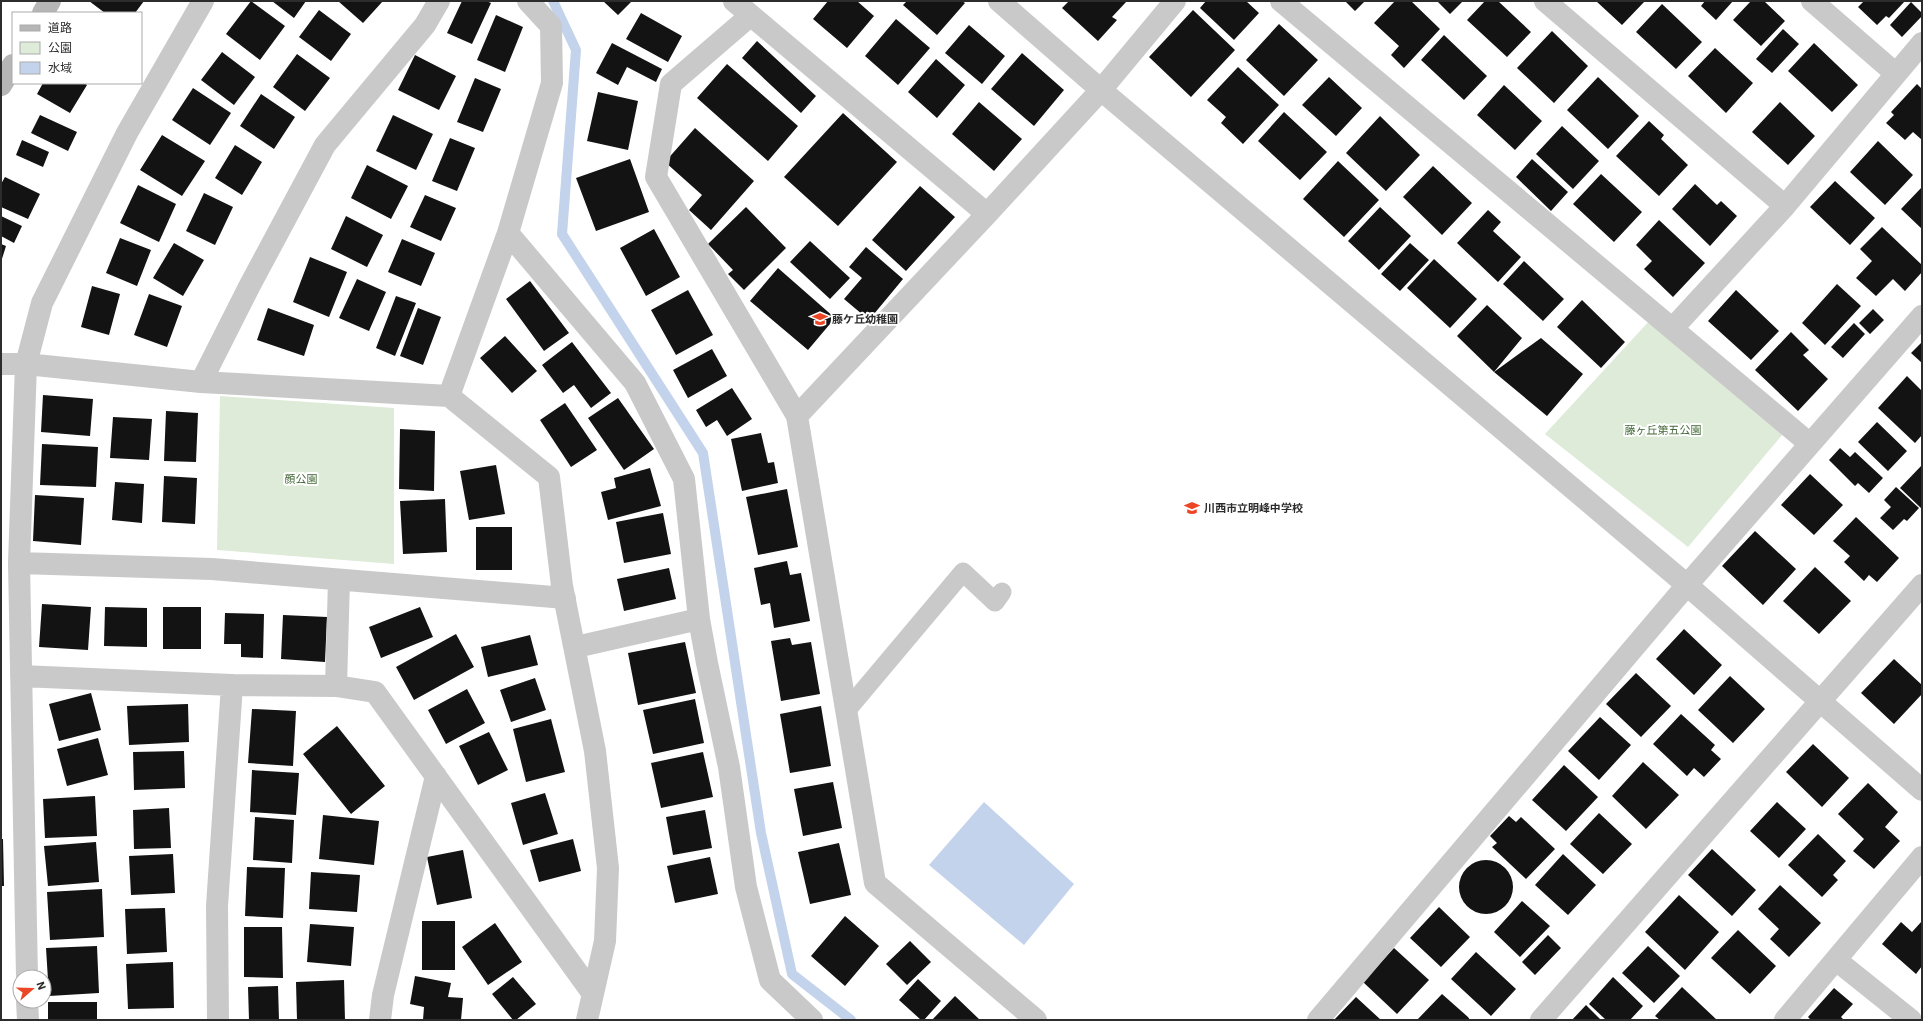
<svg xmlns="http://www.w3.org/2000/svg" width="1923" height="1021" font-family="'IBM Plex Sans','Noto Sans JP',sans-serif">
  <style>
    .green { fill: #deebd8 }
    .water { fill: #c3d3ec }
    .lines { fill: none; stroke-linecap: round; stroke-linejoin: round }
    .stream { stroke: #c3d3ec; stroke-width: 10 }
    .building { fill: #131313 }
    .lane { stroke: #c9c9c9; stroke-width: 19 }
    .street { stroke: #c9c9c9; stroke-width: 22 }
    .secondary { stroke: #b6b6b6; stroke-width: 22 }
    .labels { text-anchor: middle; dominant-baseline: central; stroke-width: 4; stroke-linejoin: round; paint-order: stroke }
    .poi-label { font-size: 11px; font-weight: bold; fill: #2c2c2c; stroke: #fff; text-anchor: start }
    .park-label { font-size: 11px; fill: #446938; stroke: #fff }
  </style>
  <rect width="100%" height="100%" fill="#fff"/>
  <!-- green -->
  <path class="green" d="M1651,319l132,115 -95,113 -143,-113z
    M220,396l174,12v156l-177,-14z"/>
  <!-- water -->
  <path class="water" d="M984,802l90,82 -50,61 -95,-80z"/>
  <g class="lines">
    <!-- stream -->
    <path class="stream" d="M553,1l23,49 -14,184 141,219 58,380 31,141 59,46"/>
  </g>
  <!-- building -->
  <path class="building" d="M89,1h55l-9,12h-30z
    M251,1l34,25 -25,34 -34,-26z
    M272,1h34l-12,17z
    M338,1h45l-20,22z
    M462,1h24l5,2 -19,41 -25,-11z
    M603,1h29l-14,14z
    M828,1h29l17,15 -27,32 -34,-29z
    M907,1h55l3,2 -28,32 -34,-30z
    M1069,1h58l-15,16 5,3 -19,21 -36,-33z
    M1206,1h40l13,12 -25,27 -34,-32z
    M1345,1h20l-10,10z
    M1395,1h16l29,28 -36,39 -13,-13 8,-9 -25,-23z
    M1437,1h26l-13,13z
    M1485,1h13l33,31 -24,25 -40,-37z
    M1596,1h49l-23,24z
    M1705,1h28l-17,19 -15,-14z
    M1751,1h13l21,20 -24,25 -28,-26z
    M1864,1h41l-16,17 -3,-2 -9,9 -19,-18z
    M1911,2l11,11v3l-20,21 -12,-12z
    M1662,4l40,38 -26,27 -40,-37z
    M319,10l32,24 -20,27 -32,-24z
    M1193,10l42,40 -44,47 -42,-40z
    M641,13l41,23 -14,26 -42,-23z
    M496,15l27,12 -18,45 -28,-12z
    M896,19l34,29 -32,37 -33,-29z
    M1279,24l39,36 -34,36 -38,-36z
    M969,25l36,31 -23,28 -37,-31z
    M1783,29l16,15 -27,29 -16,-14z
    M1552,31l36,35 -34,37 -37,-35z
    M1444,35l43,41 -23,24 -43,-40z
    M757,41l59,55 -15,17 -59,-55z
    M612,43l50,26 -6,13 -29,-15 -9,18 -22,-12z
    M1814,43l44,42 -26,27 -44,-41z
    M1715,48l38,35 -27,30 -38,-37z
    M222,52l33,25 -21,28 -33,-25z
    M1022,53l42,37 -30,36 -43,-37z
    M297,54l33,24 -25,33 -32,-24z
    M415,55l41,21 -17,34 -41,-20z
    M936,59l29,26 -28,33 -29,-26z
    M727,64l71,62 -30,35 -71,-63z
    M1238,67l41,38 -36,39 -22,-21 5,-6 -19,-17z
    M1329,77l33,31 -26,28 -34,-31z
    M1598,77l41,39 -31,33 -41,-39z
    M475,78l26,11 -18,43 -26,-10z
    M43,83h41l3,2 -17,28 -33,-19z
    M1917,84l5,5v51l-9,-8 -8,8 -19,-17 8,-8 -3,-3z
    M1504,85l38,36 -27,29 -38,-35z
    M193,88l38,25 -21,32 -38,-25z
    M598,92l40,9 -10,49 -41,-9z
    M261,94l34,23 -21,32 -34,-23z
    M979,102l43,37 -28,32 -42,-37z
    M1780,102l35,34 -27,29 -36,-33z
    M1284,112l43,40 -27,28 -42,-39z
    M843,113l54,49 -59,64 -54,-49z
    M40,115l37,17 -9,19 -37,-18z
    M393,115l40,19 -17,36 -40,-19z
    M1380,116l40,39 -34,36 -40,-38z
    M1649,121l15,14 -3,4 27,26 -29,31 -43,-40z
    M1562,126l37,35 -26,28 -37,-35z
    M695,128l59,53 -43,49 -22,-20 13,-15 -37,-33z
    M162,135l43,26 -23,35 -42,-26z
    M450,138l25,10 -18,43 -25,-10z
    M22,140l27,12 -6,15 -27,-12z
    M1878,141l35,34 -28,30 -35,-33z
    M235,145l27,17 -20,33 -27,-17z
    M630,159l19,53 -53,19 -20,-53z
    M1532,159l36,33 -17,19 -35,-34z
    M1338,161l41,39 -35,37 -41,-38z
    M367,165l41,21 -17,33 -40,-21z
    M1433,166l39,37 -30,32 -39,-38z
    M1601,174l41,38 -28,30 -41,-38z
    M5,177l35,17 -12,25 -27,-12v-23z
    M1835,181l40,37 -25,27 -40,-38z
    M1695,184l22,21 4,-4 16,15 -27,30 -38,-37z
    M138,185l38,19 -17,38 -39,-19z
    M920,186l35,31 -49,54 -34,-31z
    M1922,187v42l-21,-20z
    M204,193l29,14 -18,38 -29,-14z
    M425,195l31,13 -15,33 -31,-14z
    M746,207l40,41 -42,42 -16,-16 5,-4 -25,-26z
    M1380,207l31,29 -32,34 -31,-29z
    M1488,210l13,12 -8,9 28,26 -23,25 -41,-39z
    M1,216l21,10 -8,17 -13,-7z
    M346,216l37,19 -16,32 -36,-18z
    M1659,220l46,43 -32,34 -29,-28 8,-8 -16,-16z
    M1882,227l40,38v7l-17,19 -12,-12 -17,17 -20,-18 16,-17 -12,-12z
    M654,229l26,48 -34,19 -26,-48z
    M120,238l31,12 -14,36 -31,-13z
    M402,239l33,14 -14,33 -33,-14z
    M810,241l40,37 -20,21 -40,-37z
    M174,243l30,17 -21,36 -30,-18z
    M1410,243l19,17 -29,31 -19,-17z
    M1,244l5,2 -5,16z
    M866,247l37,32 -34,41 -25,-21 18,-21 -13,-11z
    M310,257l37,15 -18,45 -36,-15z
    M1434,259l43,40 -27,29 -43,-40z
    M1524,261l40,38 -21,22 -40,-37z
    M778,268l57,50 -27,32 -58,-49z
    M357,279l29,13 -17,39 -30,-13z
    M530,281l39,52 -25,18 -38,-52z
    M1837,284l24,22 -36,39 -23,-22z
    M92,286l28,8 -11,41 -28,-8z
    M688,290l25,45 -37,20 -25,-45z
    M1736,290l43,41 -28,29 -43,-39z
    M149,294l33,12 -15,41 -33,-12z
    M396,296l20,7 -21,53 -19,-8z
    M1582,300l43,42 -24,26 -44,-41z
    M1487,305l35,33 -28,34 -37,-36z
    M268,308l46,17 -10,31 -47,-16z
    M418,308l23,9 -18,48 -23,-9z
    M1873,309l11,11 -14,14 -11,-11z
    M1854,323l11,11 -22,24 -12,-11z
    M1791,332l18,18 -6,5 25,24 -30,32 -43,-41z
    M505,336l32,35 -25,22 -32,-35z
    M1541,338l42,36 -36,42 -53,-44z
    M572,342l39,51 -20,15 -17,-23 -11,8 -21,-28z
    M1922,342v21l-11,-10z
    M712,349l15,27 -39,22 -15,-28z
    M1907,376l15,15v44l-7,8 -37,-35z
    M732,388l20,31 -25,17 -10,-16 -11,7 -10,-17z
    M43,395l50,4 -3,37 -49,-4z
    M618,398l36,51 -30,21 -36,-52z
    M565,403l32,47 -26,17 -31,-47z
    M166,411l32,2 -2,49 -32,-1z
    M113,417l39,2 -3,41 -39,-2z
    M1877,422l30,29 -19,20 -30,-29z
    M400,429l35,2 -1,60 -35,-2z
    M761,433l7,30 6,-1 4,21 -36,8 -11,-52z
    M42,444l56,3 -2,40 -56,-2z
    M1840,448l10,9 5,-5 28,26 -14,15 -11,-10 -3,3 -26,-26z
    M496,465l9,49 -36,6 -9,-49z
    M1922,465v44l-22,-21z
    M650,468l11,38 -53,14 -7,-28 15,-4 -2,-10z
    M1810,474l33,31 -29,30 -33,-30z
    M164,476l33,2 -2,46 -33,-2z
    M115,482l29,2 -2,39 -30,-3z
    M1896,487l23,21 -12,13 -3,-2 -11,11 -13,-12 11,-11 -7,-7z
    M787,489l11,58 -40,8 -12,-58z
    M35,495l49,3 -3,47 -48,-4z
    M445,499l2,53 -44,2 -3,-53z
    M663,513l8,41 -47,9 -8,-41z
    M1856,517l43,41 -22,24 -8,-7 -5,6 -20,-19 6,-6 -17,-15z
    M476,527h36v43h-36z
    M1755,531l41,38 -33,36 -41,-39z
    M787,561l3,14 11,-2 9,48 -36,7 -4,-25 -9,2 -7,-37z
    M1815,567l36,34 -32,33 -36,-33z
    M669,568l7,31 -52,12 -7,-32z
    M42,604l49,3 -3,43 -49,-3z
    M105,607l42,1v39l-43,-1z
    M163,607h38v42h-38z
    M420,607l13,30 -52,21 -12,-31z
    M225,613l39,1 -1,44 -22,-1v-13h-17z
    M283,615l44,2 -2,45 -44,-3z
    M1684,629l38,36 -28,30 -38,-36z
    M456,634l18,33 -60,33 -18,-33z
    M530,635l8,30 -50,12 -7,-30z
    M790,638l2,7 19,-3 9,52 -39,7 -10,-60z
    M685,642l11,51 -58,12 -10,-52z
    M1894,659l28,26v9l-28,30 -33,-31z
    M1636,673l35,33 -30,31 -35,-33z
    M1730,676l35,33 -32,34 -35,-33z
    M535,678l11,32 -35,12 -11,-32z
    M467,689l18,34 -39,21 -18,-34z
    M91,693l10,37 -42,11 -10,-37z
    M695,699l9,44 -51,11 -10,-44z
    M188,704l1,38 -60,3 -2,-39z
    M821,706l10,60 -41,7 -10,-59z
    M252,709l44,2 -3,55 -45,-3z
    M1681,714l34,31 -4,5 10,9 -17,18 -10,-9 -7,8 -34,-32z
    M1600,717l31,28 -32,35 -31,-29z
    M551,719l14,53 -39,10 -13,-53z
    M337,726l48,60 -34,28 -48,-60z
    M489,732l19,38 -30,15 -19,-39z
    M98,738l10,37 -41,11 -10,-37z
    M1813,744l36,34 -27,29 -36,-35z
    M184,751l1,37 -51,2 -1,-38z
    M703,752l10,45 -52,11 -10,-45z
    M1643,762l36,33 -33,34 -34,-33z
    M1564,765l34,32 -32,34 -34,-31z
    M252,770l47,3 -3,42 -46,-3z
    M833,782l9,46 -39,8 -9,-47z
    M1868,783l30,29 -13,15 15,14 -26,28 -21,-18 11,-12 -26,-25z
    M545,793l13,41 -35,11 -12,-42z
    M95,796l2,40 -52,2 -2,-39z
    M1777,802l29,27 -27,29 -29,-27z
    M169,808l2,40 -37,1 -1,-39z
    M705,810l7,38 -39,7 -7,-38z
    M1599,813l33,31 -29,30 -33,-30z
    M323,815l56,6 -5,44 -55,-6z
    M1509,816l7,6 5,-5 34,32 -29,30 -34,-32 5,-4 -7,-7z
    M255,817l39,3 -2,43 -39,-3z
    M1818,834l28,27 -13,14 5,5 -16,17 -34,-32z
    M1,839h2l1,47h-3z
    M573,839l8,32 -42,11 -9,-32z
    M96,842l3,40 -51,4 -4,-40z
    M839,843l12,52 -41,9 -12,-52z
    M1712,849l44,41 -24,26 -44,-41z
    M463,850l9,48 -35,7 -10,-48z
    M173,854l2,39 -44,2 -2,-39z
    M1563,854l33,31 -28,30 -33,-30z
    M710,857l8,37 -43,9 -8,-37z
    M1459 887a27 27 0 1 1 54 0a27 27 0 1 1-54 0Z
    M247,867l38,1 -2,50 -38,-2z
    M311,872l49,3 -3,37 -48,-3z
    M1780,885l41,38 -32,34 -19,-18 9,-10 -21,-20z
    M102,889l2,48 -54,3 -3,-48z
    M1679,895l40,37 -34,38 -40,-38z
    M1522,901l28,25 -30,31 -26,-25z
    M1439,907l31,30 -29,30 -31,-29z
    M165,908l2,44 -40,2 -2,-45z
    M845,916l34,30 -34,40 -34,-30z
    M422,921h33v49h-33z
    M1922,921v45l-6,8 -34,-30 19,-22 11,10z
    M495,923l27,39 -34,23 -26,-38z
    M310,924l44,3 -3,39 -44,-4z
    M244,927h38l1,51 -39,-1z
    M1738,930l38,36 -26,28 -39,-36z
    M1548,935l13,13 -26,27 -13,-13z
    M910,941l21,21 -24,23 -21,-21z
    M97,946l2,47 -50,3 -3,-48z
    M1648,946l32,30 -26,27 -32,-30z
    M1394,948l35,32 -32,34 -34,-32z
    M1476,952l40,37 -25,27 -40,-37z
    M173,962l1,46 -46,1 -2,-45z
    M415,976l36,7 -3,14 15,1 -2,22h-38l1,-13 -14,-3z
    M513,977l23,27 -20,16h-3l-21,-26z
    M1613,977l30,29 -13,14h-24l-17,-16z
    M918,979l23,22 -17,19h-3l-22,-20z
    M344,980l1,40h-48l-1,-38z
    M278,986l1,34h-30l-1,-33z
    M1682,987l35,33h-57l-5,-4z
    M1834,988l19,16 -12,13 3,3h-33l-3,-3z
    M1442,994l26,23 2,3h-53z
    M955,996l25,24h-48z
    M1356,997l25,23h-47z
    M48,1002h49v18h-49z
    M1586,1005l15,15h-29z"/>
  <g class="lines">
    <!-- lane -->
    <path class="lane" d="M847,710l116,-138 32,30 7,-10"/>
    <!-- street -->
    <path class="street" d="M528,1l23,25 1,57 -44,150 127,150 49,96 15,140 8,44 22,104 17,120 24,93 42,40
      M734,1l253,213
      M999,1l102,89 586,495 235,205
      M1281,1l529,443
      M1545,1l240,205
      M1812,1l83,72
      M750,16l-79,68 -15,93 141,239
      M1673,328l112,-122 137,-163
      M1,364h25l175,18 248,14 59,-163
      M201,382l49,-97 75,-140 100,-120 14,-24
      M449,396l100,81 13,109 33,165 13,117 -3,73 -18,79
      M19,563l193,6 353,29
      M576,647l123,-28
      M21,676l211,9 104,1 39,6 218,302
      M336,686l3,-106
      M1836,960l75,60
      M27,977l-8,-414 7,-199 16,-61 85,-170 76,-132
      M27,1001l1,19
      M218,1020l-1,-114 15,-221
      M380,1020l3,-25 53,-219
      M1036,1020l-161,-137 -78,-467 190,-202 114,-124 74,-89
      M1318,1020l369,-435 235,-269
      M1541,1020l381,-435
      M1785,1020l137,-163"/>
    <!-- secondary -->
    <path class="secondary" d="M43,13l7,-12
      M1,85l12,-20"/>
  </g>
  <!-- icons -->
  <defs>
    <g id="school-bare" transform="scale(1.2)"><path d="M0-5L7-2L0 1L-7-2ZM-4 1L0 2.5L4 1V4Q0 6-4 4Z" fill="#eb4626" stroke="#fff" stroke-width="2.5" paint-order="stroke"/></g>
  </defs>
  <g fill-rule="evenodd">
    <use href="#school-bare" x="820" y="319"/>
    <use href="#school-bare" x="1192" y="508"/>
  </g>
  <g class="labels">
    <!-- poi labels -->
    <g class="poi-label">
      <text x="832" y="319">藤ケ丘幼稚園</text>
      <text x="1204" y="508">川西市立明峰中学校</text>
    </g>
    <!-- park labels -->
    <g class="park-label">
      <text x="1663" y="430">藤ヶ丘第五公園</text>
      <text x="301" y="479">顔公園</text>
    </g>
  </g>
  <!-- border -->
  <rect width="1923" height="1021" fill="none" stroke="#2c2c2c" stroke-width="4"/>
  <!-- legend -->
  <rect x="12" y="12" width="130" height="72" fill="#ffffff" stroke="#ababab"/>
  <rect x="20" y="25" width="20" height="6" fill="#b6b6b6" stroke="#ababab"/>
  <text x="48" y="32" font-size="12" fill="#2c2c2c">道路</text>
  <rect x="20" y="42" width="20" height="12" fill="#deebd8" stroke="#ababab"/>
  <text x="48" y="52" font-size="12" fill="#2c2c2c">公園</text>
  <rect x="20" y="62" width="20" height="12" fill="#c3d3ec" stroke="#ababab"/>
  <text x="48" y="72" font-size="12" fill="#2c2c2c">水域</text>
  <!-- north arrow -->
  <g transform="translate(32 989) rotate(70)"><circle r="19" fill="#ffffff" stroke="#ababab"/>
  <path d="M0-3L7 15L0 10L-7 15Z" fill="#eb4626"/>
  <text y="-6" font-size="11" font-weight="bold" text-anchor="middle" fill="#2c2c2c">N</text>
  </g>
</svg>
